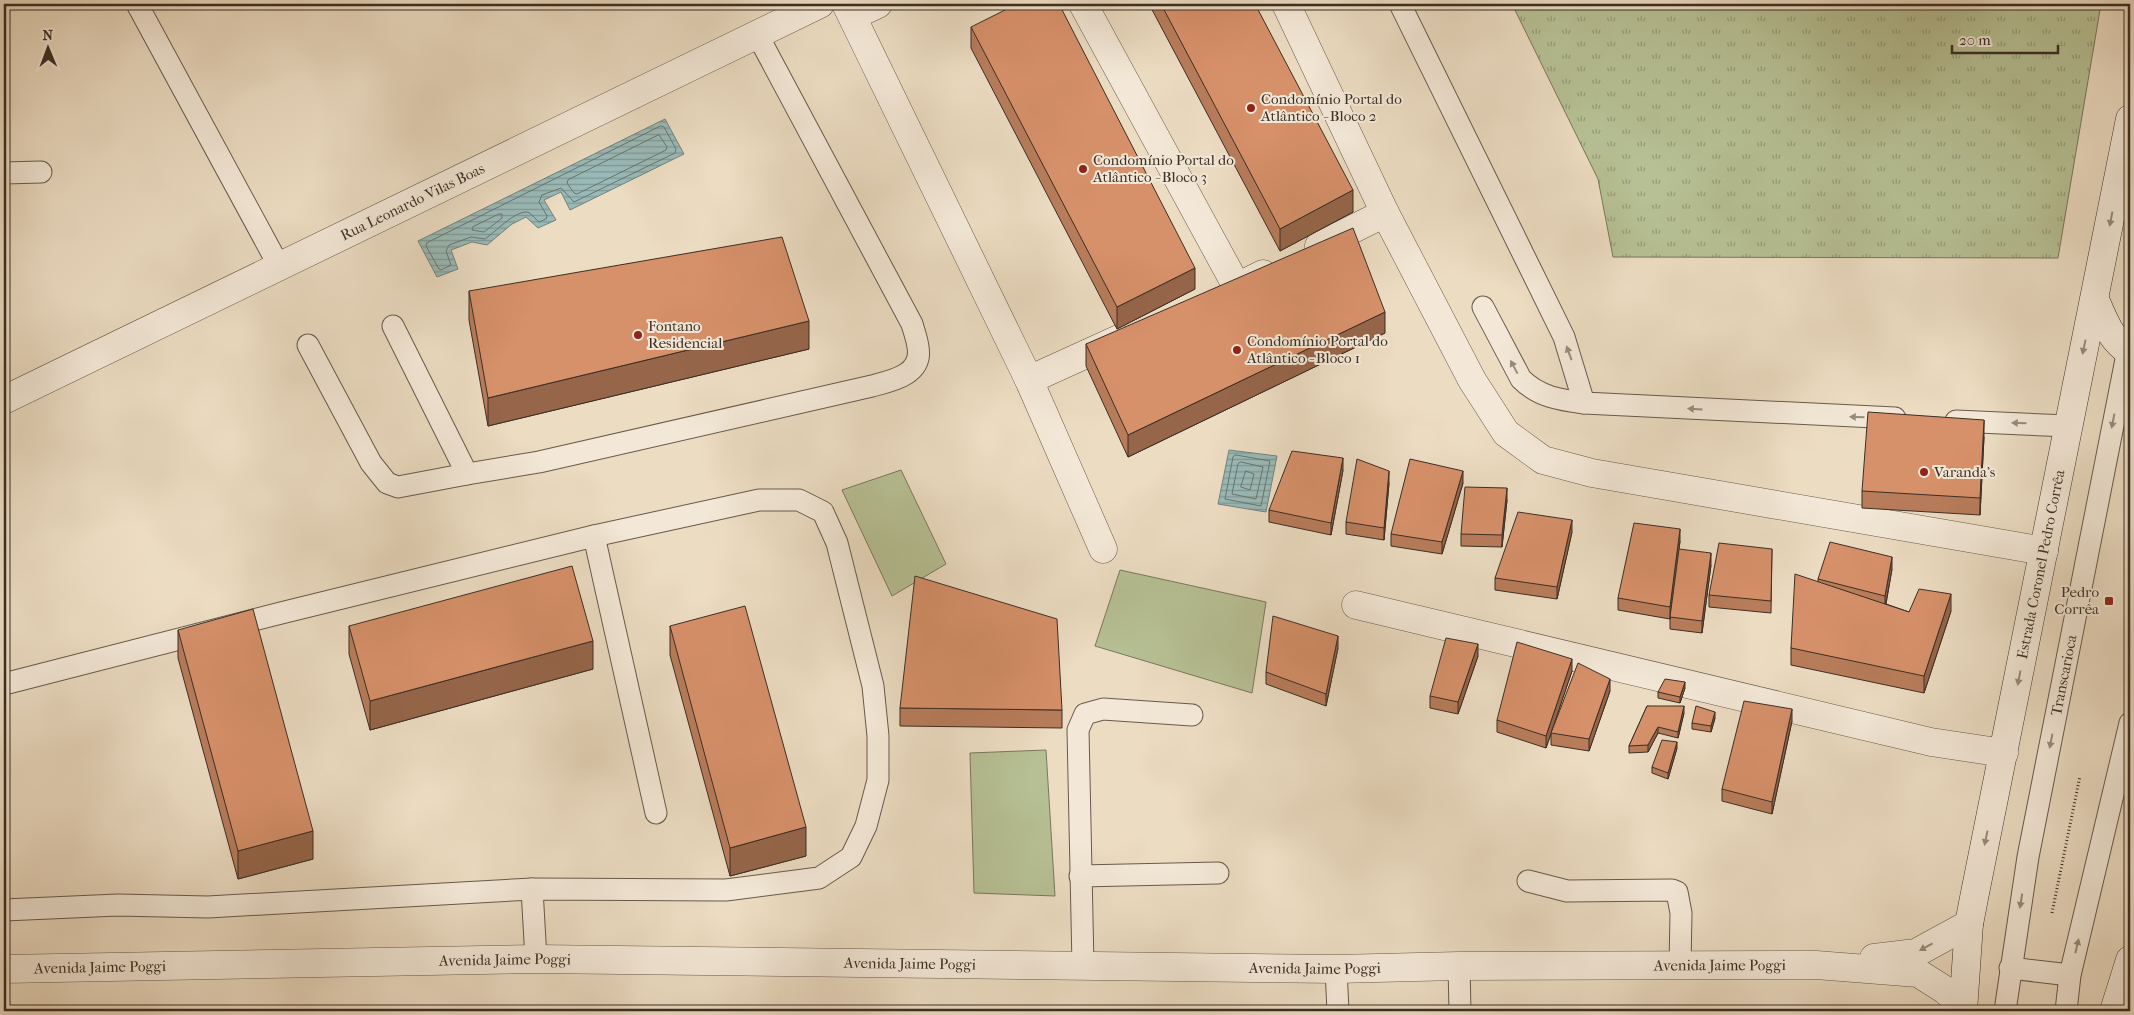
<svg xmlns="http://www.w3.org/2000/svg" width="2134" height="1015" font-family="'IM FELL French Canon',serif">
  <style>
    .grass { fill: url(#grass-tufts); stroke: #78775c }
    .pitch { fill: #b6c094; stroke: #78775c }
    .water { fill: url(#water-rules); stroke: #73827d }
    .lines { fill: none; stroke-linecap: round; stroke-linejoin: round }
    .shore { stroke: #6a746e; stroke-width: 1 }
    .service-casing { stroke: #675a4c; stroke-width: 23 }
    .minor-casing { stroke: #675a4c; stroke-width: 29 }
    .tertiary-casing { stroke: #675a4c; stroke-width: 29 }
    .secondary-casing { stroke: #3b2e25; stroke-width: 29 }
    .path { stroke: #3b2e25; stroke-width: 3; stroke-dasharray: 1 2.5; stroke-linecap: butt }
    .service { stroke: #f3e8d7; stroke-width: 21 }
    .minor { stroke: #f3e8d7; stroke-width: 28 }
    .tertiary { stroke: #f3e8d7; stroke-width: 28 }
    .secondary { stroke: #f3e8d7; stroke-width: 28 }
    .wall { fill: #b87c5b; stroke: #3b2e25 }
    .shaded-wall { fill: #96654a; stroke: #3b2e25 }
    .building { fill: #d6906a; stroke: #3b2e25 }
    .oneway { fill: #978b7e }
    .poi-dot { fill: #8f2418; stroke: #f3e8d7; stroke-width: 2 }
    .labels { text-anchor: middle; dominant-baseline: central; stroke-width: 4; stroke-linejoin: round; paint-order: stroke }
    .poi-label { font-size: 15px; fill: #3b2e25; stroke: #f3e8d7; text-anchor: start }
    .street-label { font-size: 15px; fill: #3b2e25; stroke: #f3e8d7 }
  </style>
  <defs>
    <pattern id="grass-tufts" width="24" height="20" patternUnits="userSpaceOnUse" patternTransform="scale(1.25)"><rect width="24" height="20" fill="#b6c094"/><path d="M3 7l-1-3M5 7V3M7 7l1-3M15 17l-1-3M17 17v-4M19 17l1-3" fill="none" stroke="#959c79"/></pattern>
    <pattern id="water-rules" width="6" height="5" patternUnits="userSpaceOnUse" patternTransform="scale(1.25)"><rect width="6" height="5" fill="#99bab8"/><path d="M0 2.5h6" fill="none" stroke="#7e9895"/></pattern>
  </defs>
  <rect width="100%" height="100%" fill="#ecdcc2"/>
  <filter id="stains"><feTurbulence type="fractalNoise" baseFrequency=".004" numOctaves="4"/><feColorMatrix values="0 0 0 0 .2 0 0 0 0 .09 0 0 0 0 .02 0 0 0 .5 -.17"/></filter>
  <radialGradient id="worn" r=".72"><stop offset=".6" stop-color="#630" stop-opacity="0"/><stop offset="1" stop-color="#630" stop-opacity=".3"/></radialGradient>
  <!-- grass -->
  <path class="grass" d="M1512,4h589l-43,254 -445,-1 -15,-78z"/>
  <!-- pitch -->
  <path class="pitch" d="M901,470l45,94 -54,32 -50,-106z
    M1120,570l146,32 -14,91 -157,-47z
    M1046,750l9,146 -81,-3 -4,-140z"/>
  <!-- water -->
  <path class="water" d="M665,119l19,35 -114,56 -9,-18 -17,8 12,20 -18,8 -12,-11 -14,7 -25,21 -15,-3 -21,8 7,19 -21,8 -19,-36z
    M1229,450l48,6 -11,56 -48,-8z"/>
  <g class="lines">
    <!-- shore -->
    <path class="shore" d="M661,126l3,1 12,22 -1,4 -101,49 -13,-14 -19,7 -3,7 8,14 -1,3 -7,3c-4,-3 -8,-10 -13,-10 -12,0 -31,20 -41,27l-14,-2 -22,8 -3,6 5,14 -10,5 -2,-1 -13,-23 1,-3z
      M659,135l8,12 -1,3 -89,44 -3,-1 -7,-10 1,-3z
      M499,214h3v4l-18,14 -12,-2 1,-3z
      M1236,455l34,6 -9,45 -36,-7 8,-42z
      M1241,462l22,5 -7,32 -24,-5 6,-30z
      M1246,471l8,3 -4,16 -9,-3z"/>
    <!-- service casing -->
    <g class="service-casing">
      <g id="service">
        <path d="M137,4l142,262"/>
        <path d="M1400,4l164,333 20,66 311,15"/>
        <path d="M4,173l37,-1"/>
        <path d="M1483,307l38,72c18,18 39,21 63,24"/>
        <path d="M393,326l74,148 72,-12 333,-76c19,-5 51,-11 46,-39 -1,-8 -4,-16 -6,-23l-155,-290"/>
        <path d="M308,345l63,118 16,20 11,4 69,-13"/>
        <path d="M1956,421l112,5"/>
        <path d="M594,536l62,277"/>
        <path d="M4,684l277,-71 313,-77 165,-36h40l24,12 14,31 36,143 5,50v44l-12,46 -15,31 -32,21 -93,12 -194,-1 -324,18 -90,-2 -114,5"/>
        <path d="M1080,876l138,-3"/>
        <path d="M1528,881l39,10 105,-1 5,2 4,21 -1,52"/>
        <path d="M532,889l4,70"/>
        <path d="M1083,965l-5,-235 7,-16 18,-5 89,6"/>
        <path d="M1459,966l1,45"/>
        <path d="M2010,968l60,7"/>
        <path d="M1336,969l2,42"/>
        <path id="s1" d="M2005,1011l23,-154 102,-518"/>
        <path d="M2066,1011l4,-36 60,-252"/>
      </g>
    </g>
    <!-- minor casing -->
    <g class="minor-casing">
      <g id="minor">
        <path d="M846,4l183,376 90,-41"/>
        <path d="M1083,4l154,283 26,-13"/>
        <path d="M1286,4l99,209 87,167 34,53 37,27 49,13 452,78"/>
        <path d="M852,16l26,-12"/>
        <path d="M1319,246l66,-33"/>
        <path d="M1029,380l74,169"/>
        <path id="s2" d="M4,400l816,-396"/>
        <path d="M1356,605l575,137 73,11"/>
      </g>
    </g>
    <!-- tertiary casing -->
    <g class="tertiary-casing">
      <g id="tertiary">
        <path d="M1874,958l42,-5 53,-29"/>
        <path id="s3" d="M4,969l532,-10 800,10 123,-3 357,-1 102,8 27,17 18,16"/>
      </g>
    </g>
    <!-- secondary casing -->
    <g class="secondary-casing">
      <g id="secondary">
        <path d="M2095,300c9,19 15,40 35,52"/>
        <path id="s4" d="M1963,1011l6,-87 5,-26 156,-779"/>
        <path d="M2114,1011l16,-51"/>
      </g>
    </g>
    <!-- path -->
    <path class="path" d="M2052,913l28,-137"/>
    <!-- service -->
    <use href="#service" class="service"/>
    <!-- minor -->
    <use href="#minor" class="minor"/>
    <!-- tertiary -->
    <use href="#tertiary" class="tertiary"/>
    <!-- secondary -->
    <use href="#secondary" class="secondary"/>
  </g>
  <!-- wall -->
  <path class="wall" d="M1149,4h106l98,208 -73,39z
    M971,27l224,262 -78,40 -146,-281z
    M469,291l340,58 -321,77 -19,-106z
    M1385,333l-257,124 -42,-91v-22z
    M1984,437l-4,78 -118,-7v-17z
    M1343,470l-12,65 -62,-13v-12z
    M1389,483l-5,57 -38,-6v-12z
    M1463,483l-21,71 -51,-8v-12z
    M1507,500l-5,47 -41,-1v-12z
    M1572,532l-15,67 -62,-9v-12z
    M1680,541l-7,56 38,-32 -9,68 -32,-4v-11v1l-52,-9v-12z
    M1772,549l-1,64 -62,-6v-12z
    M1892,569l-6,35 23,8 42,-1 -27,82 -133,-28v-17l27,-66v-3z
    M349,626l244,43 -223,61 -21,-76z
    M670,626l136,230 -76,20 -60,-221z
    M178,630l135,229 -75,20 -60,-221z
    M1338,648l-12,58 -60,-22v-12z
    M1478,656l-20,58 -28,-6v-12z
    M1572,671l-20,58 58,-38 -21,60 -38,-6v-11l-5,14 -49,-16v-12z
    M1685,688l-5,15 -22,-5v-6z
    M1647,706l37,7 -6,25 -20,-5 -10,19 -19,1v-7z
    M900,708l162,2v18l-162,-2z
    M1715,718l-4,14 -19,-3v-6z
    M1792,721l-20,93 -50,-13v-12z
    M1677,748l-9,31 -16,-6v-6z"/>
  <!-- shaded-wall -->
  <path class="shaded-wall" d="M1353,190v22l-73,39v-22z
    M1195,268v21l-78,40v-22z
    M1385,312v21l-257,124v-22z
    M809,321v28l-321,77v-28z
    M1984,420v17l-4,78v-17z
    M1343,458v12l-12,65v-12z
    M1389,471v12l-5,57v-12z
    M1463,471v12l-21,71v-12z
    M1507,488v12l-5,47v-12z
    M1572,520v12l-15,67v-12z
    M1680,529v12l-10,78v-12z
    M1711,553v12l-9,68v-12z
    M1892,557v12l-7,39v-12z
    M1951,594v17l-27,82v-17z
    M1338,636v12l-12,58v-12z
    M593,641v28l-223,61v-29z
    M1478,644v12l-20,58v-12z
    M1572,659v12l-26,77v-12z
    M1610,679v12l-21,60v-12z
    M1685,682v6l-5,15v-6z
    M1684,706v7l-6,25v-6z
    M1792,709v12l-20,93v-12z
    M1715,712v6l-4,14v-6z
    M1658,727v6l-10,19v-7z
    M1677,742v6l-9,31v-6z
    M806,827v29l-76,20v-28z
    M313,831v28l-75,20v-28z"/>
  <!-- building -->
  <path class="building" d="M1017,4h42l136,264 -78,39 -146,-280z
    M1161,4h94l98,186 -73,39z
    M1353,228l32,84 -257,123 -42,-91z
    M782,237l27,84 -321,77 -19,-107z
    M1868,412l116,8 -4,78 -118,-7z
    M1292,451l51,7 -12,65 -62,-13z
    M1357,459l32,12 -5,57 -38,-6z
    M1410,459l53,12 -21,71 -51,-8z
    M1465,487l42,1 -5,47 -41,-1z
    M1518,512l54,8 -15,67 -62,-9z
    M1634,523l46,6 -10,78 -52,-9z
    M1830,542l62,15 -7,39 -67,-17z
    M1719,543l53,6 -1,52 -62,-6z
    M1679,549l32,4 -9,68 -32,-4z
    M572,566l21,75 -223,60 -21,-75z
    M1795,574l114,38 10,-23 32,5 -27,82 -133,-28z
    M915,576l142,43 5,91 -162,-2z
    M745,606l61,221 -76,21 -60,-222z
    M253,609l60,222 -75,20 -60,-221z
    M1273,616l65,20 -12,58 -60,-22z
    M1446,638l32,6 -20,58 -28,-6z
    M1517,642l55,17 -26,77 -49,-16z
    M1578,663l32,16 -21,60 -38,-6z
    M1665,679l20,3 -5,15 -22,-5z
    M1744,701l48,8 -20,93 -50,-13z
    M1647,706h37l-6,26 -20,-5 -10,18 -19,1z
    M1696,706l19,6 -4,14 -19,-3z
    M1662,740l15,2 -9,31 -16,-6z"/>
  <!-- one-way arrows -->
  <defs><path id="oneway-solid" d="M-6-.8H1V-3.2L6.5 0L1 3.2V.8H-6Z" transform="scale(1.25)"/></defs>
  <g class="oneway">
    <use href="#oneway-solid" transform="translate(2111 219) rotate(101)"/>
    <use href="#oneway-solid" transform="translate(2084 347) rotate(102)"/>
    <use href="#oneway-solid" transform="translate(1569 353) rotate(-110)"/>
    <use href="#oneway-solid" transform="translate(1514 367) rotate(-118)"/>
    <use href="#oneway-solid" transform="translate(1695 409) rotate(-177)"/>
    <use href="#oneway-solid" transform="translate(1857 417) rotate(-178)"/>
    <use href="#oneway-solid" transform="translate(2113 421) rotate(101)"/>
    <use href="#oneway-solid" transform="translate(2019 423) rotate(-178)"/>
    <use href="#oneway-solid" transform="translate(2019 678) rotate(101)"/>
    <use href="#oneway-solid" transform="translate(2051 741) rotate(101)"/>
    <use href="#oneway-solid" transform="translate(1986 838) rotate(102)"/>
    <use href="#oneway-solid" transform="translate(2021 901) rotate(99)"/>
    <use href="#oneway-solid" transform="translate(2077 946) rotate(-77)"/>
    <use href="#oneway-solid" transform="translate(1926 947) rotate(151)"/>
  </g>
  <!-- markers -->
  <g class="poi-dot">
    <circle cx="1251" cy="108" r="5"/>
    <circle cx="1083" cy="169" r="5"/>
    <circle cx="638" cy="335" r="5"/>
    <circle cx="1237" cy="350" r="5"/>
    <circle cx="1924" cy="472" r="5"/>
    <rect x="2104" y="596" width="10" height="10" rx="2.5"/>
  </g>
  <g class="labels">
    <!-- poi labels -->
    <g class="poi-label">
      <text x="1261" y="99">Condomínio Portal do<tspan x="1261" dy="17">Atlântico - Bloco 2</tspan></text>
      <text x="1093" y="160">Condomínio Portal do<tspan x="1093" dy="17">Atlântico - Bloco 3</tspan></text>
      <text x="648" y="326">Fontano<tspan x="648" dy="17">Residencial</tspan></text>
      <text x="1247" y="341">Condomínio Portal do<tspan x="1247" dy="17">Atlântico - Bloco 1</tspan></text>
      <text x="1934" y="472">Varanda's</text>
      <text x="2099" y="592" text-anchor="end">Pedro<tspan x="2099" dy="17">Corrêa</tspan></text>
    </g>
    <!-- street labels -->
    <g class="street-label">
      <text stroke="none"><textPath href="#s2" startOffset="454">Rua Leonardo Vilas Boas</textPath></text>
      <text stroke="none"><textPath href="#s4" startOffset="454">Estrada Coronel Pedro Corrêa</textPath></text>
      <text stroke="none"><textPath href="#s1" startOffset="341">Transcarioca</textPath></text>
      <text stroke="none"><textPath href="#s3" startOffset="501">Avenida Jaime Poggi</textPath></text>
      <text stroke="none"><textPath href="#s3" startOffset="906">Avenida Jaime Poggi</textPath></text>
      <text stroke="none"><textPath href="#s3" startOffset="1716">Avenida Jaime Poggi</textPath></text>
      <text stroke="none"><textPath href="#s3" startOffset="96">Avenida Jaime Poggi</textPath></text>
      <text stroke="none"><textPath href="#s3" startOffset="1311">Avenida Jaime Poggi</textPath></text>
    </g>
  </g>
  <!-- margin -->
  <rect width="2134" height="1015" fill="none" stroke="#ecdcc2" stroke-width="20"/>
  <rect x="5" y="5" width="2124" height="1005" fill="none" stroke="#3b2e25" stroke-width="2.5"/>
  <rect x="10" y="10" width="2114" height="995" fill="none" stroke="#3b2e25"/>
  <!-- north arrow -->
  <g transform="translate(48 48) rotate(359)" stroke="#f3e8d7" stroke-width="4" paint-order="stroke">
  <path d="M0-4L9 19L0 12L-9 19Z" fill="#3b2e25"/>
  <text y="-8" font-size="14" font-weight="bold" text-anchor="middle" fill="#3b2e25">N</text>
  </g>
  <!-- scale -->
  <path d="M1952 45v8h106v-8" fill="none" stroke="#3b2e25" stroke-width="2.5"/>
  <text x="1959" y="45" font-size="15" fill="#3b2e25" stroke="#f3e8d7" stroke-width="4" paint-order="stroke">20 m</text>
  <rect width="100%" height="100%" filter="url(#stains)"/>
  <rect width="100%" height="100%" fill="url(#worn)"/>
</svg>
